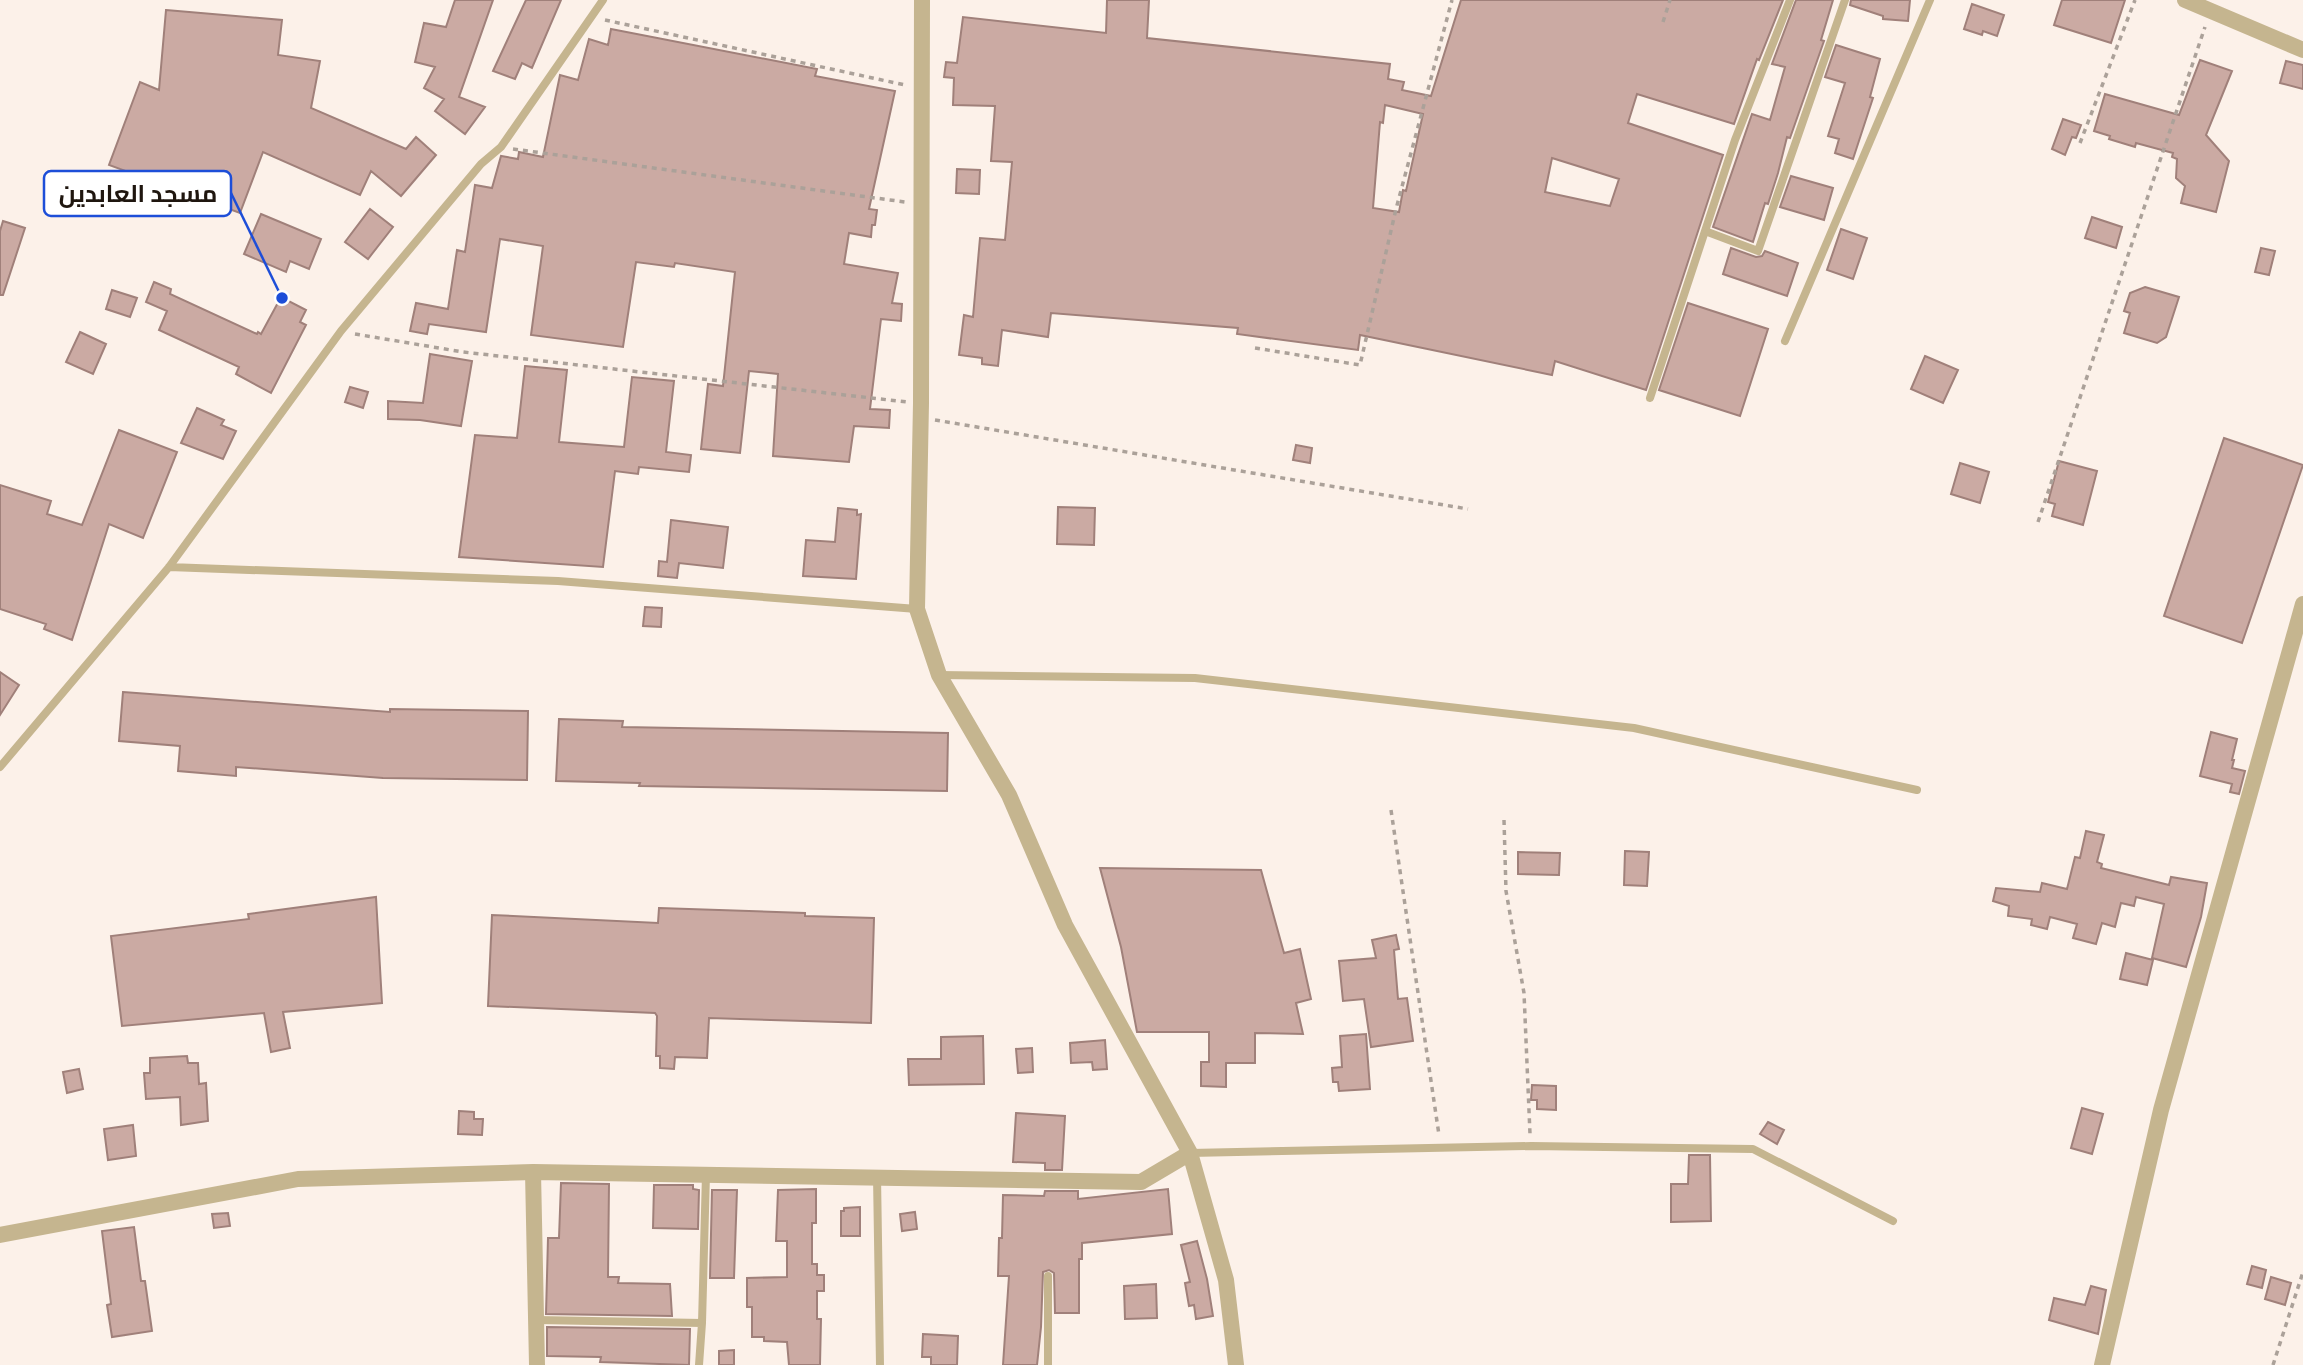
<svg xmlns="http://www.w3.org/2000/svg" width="2303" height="1365" font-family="'Roboto Condensed',Cairo,sans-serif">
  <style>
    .building { fill: #cbaaa3; stroke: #a0807a; stroke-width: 2; fill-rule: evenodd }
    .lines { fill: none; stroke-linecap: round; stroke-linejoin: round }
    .path { stroke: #aba199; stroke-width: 3.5; stroke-dasharray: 5 5; stroke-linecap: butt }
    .lane { stroke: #c5b58f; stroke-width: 8 }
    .street { stroke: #c5b58f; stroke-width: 16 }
    .leader { fill: none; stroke: #1d4ed8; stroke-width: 2.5 }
    .callout-dot { fill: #1d4ed8; stroke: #fff; stroke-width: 2.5 }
    .callout { fill: #fff; stroke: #1d4ed8; stroke-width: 2.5 }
    .callout-label { font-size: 24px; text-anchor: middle; font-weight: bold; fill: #1f160f }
  </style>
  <rect width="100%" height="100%" fill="#fcf1e9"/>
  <!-- building -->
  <path class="building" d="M455,0h38l-34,97 26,10 -20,27 -30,-23 9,-12 -20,-11 11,-21 -20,-5 9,-39 22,4z
    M526,0h35l-29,68 -10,-5 -7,16 -22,-8z
    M1107,0h42l-2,38 243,26 -2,15 16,3 -2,8 29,6 30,-96h322l-24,60 -2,-1 -23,65 -97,-30 -9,29 95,32 -77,235 -91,-29 -3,14 -192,-40 -2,15 -121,-16 1,-6 -187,-15 -3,24 -46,-7 -4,36 -16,-2v-6l-23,-3 5,-40 9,2 7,-79 25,2 7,-78 -21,-1 4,-55 -42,-1 1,-27 -10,-1 2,-15 11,1 6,-46 143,16zM1385,105l38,9 -17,77 -3,-1 -4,22 -26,-4 7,-86 3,1zM1552,158l67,21 -9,27 -65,-14z
    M1796,0h37l-12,40 3,1 -34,97 -3,-1 -9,36 -10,31 -3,-1 -12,39 -40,-15 39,-113 18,6 15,-53 -13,-3z
    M1851,0h59l-2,21 -25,-2v-3l-33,-11z
    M2062,0h63l-14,43 -57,-18z
    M1972,4l32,11 -7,21 -14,-5 -1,4 -18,-6z
    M166,10l116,10 -4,35 42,6 -9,47 95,41 10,-12 20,18 -35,41 -30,-25 -11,24 -97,-43 -23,61 -131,-48 31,-83 19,8z
    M611,29l206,40 -2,7 80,15 -26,118 8,1 -2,15h-3l-1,12 -22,-4 -5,31 54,9 -6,30 10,1 -1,17 -20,-2 -11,90 20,1 -1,18 -35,-2 -5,36 -76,-6 5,-82 -29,-3 -9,82 -39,-4 7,-65 15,2 12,-114 -60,-9 -1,4 -38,-5 -13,85 -92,-12 12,-89 -43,-7 -14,93 -57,-8 -2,10 -17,-3 6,-28 32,6 9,-59 8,2 10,-67 17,3 9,-32 17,3 1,-7 24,5 17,-82 18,5 11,-41 19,6z
    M1836,45l44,14 -10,38 3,1 -20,61 -18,-6 4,-14 -11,-3 17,-53 -20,-6z
    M2200,60l32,11 -26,64 23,26 -13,51 -35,-9 4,-17 -9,-8 1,-19 -5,-2 1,-4 -37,-10 -1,4 -26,-8 1,-3 -16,-5 11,-37 74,21z
    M2286,61l17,4v24l-23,-6z
    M2063,119l18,6 -5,13 -4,-1 -7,18 -13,-6z
    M957,169l23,1 -1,24 -23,-1z
    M1791,176l42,12 -9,32 -44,-13z
    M370,209l23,18 -25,32 -23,-17z
    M261,214l60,25 -12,30 -19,-8 -4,11 -42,-18z
    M2092,217l30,10 -6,21 -31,-10z
    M3,221l22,7 -22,67h-3v-64z
    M1841,229l26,9 -14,41 -26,-9z
    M1731,248l25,9 6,-1 3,-5 33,12 -11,33 -64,-22z
    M2261,248l14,3 -6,24 -14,-3z
    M154,282l17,7 -1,5 87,40 1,-2 3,2 20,-37 25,13 -6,12 6,3 -35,68 -35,-19 3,-7 -80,-37 8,-19 -21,-9z
    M2145,287l34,10 -13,40 -9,6 -33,-10 6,-20 -6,-2 6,-18z
    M112,290l25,8 -7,19 -24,-8z
    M1688,303l80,26 -28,87 -81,-26z
    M80,332l26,12 -13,30 -27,-12z
    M430,354l42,7 -11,65 -41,-6 -32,-1v-18l35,2z
    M1925,356l33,14 -15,33 -32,-14z
    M525,366l42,4 -8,72 65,5 8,-70 42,4 -8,71 25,3 -2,17 -50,-5 -1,7 -23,-3 -12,96 -144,-10 16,-122 42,3z
    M350,387l18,5 -5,16 -18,-6z
    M197,408l27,12 -3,5 15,6 -13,28 -42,-16z
    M119,430l58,22 -34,86 -34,-14 -37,116 -28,-11 2,-5 -46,-15v-124l51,16 -4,13 35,11z
    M2224,438l79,27 -61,178 -78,-27z
    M1296,445l16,3 -2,15 -17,-3z
    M2059,461l38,10 -14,54 -31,-9 3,-12 -7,-2z
    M1960,463l29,9 -9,31 -29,-9z
    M1058,507l37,1 -1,37 -37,-1z
    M838,508l19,2v5l4,-1 -5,65 -53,-3 3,-36 29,2z
    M671,520l57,7 -5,41 -44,-5 -2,15 -19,-2 1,-15 8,1z
    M645,607l17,1 -1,19 -18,-1z
    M0,672l19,13 -19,30z
    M123,692l267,20v-3l138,2 -1,69 -144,-2 -147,-11v9l-58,-5 2,-25 -61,-5z
    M559,719l64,2 -1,6 326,6 -1,58 -308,-5 1,-3 -84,-2z
    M2211,732l26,7 -5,21h2l-2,8 13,3 -6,23 -9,-2 2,-8 -32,-8z
    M2086,831l18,4 -7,27 5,2 -1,4 68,17 2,-8 36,6 -6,34 -15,50 -34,-9 12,-54 -28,-7 -2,9 -13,-3 -6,24 -13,-4 -6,21 -23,-6 4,-14 -27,-7 -3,12 -16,-4 1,-6 -24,-3 1,-10 -16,-5 3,-13 44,4 2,-9 25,6 8,-32 5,1z
    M1625,851l24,1 -2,34 -23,-1z
    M1518,852l42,1 -1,22 -41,-1z
    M1100,868l161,2 23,83 16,-4 11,50 -15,4 7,31 -48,-1v30h-29v24l-25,-1v-24h8v-30h-72l-16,-85z
    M376,897l6,106 -99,9 7,36 -19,4 -7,-39 -142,13 -11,-90 138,-17 -1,-5z
    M659,908l146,5v3l69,2 -3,105 -162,-5 -2,40 -32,-1 -1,12 -14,-1v-12h-4l1,-40 -2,-3 -167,-7 4,-91 166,8z
    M1396,935l3,14 -5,1 4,49 9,-1 6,43 -42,6 -7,-48 -21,2 -4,-40 37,-3 -4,-18z
    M2126,953l27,7 -6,25 -27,-6z
    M1366,1034l4,55 -31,2 -1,-9h-5l-1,-14 10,-1 -2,-31z
    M983,1036l1,48 -75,1 -1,-26h33v-22z
    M1105,1040l2,29 -14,1 -1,-8 -21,1 -1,-20z
    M1032,1048l1,24 -15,1 -2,-24z
    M187,1056l1,7h10l1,21 7,-1 2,38 -27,4 -1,-28 -34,2 -2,-26h6v-15z
    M79,1069l4,20 -16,4 -4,-21z
    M1532,1085l24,1v24l-19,-1v-9h-6z
    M2082,1108l21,6 -11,40 -21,-6z
    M459,1111l15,1v7h9l-1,16 -24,-1z
    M1016,1113l49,3 -3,54h-17v-7l-32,-1z
    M1768,1122l16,8 -7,14 -17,-10z
    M133,1125l3,31 -28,4 -4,-31z
    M1689,1155h21l1,66 -40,1v-38h17z
    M561,1183l48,1 -1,93h11l-1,6 52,1 2,32 -126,-2 2,-76h11z
    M654,1185h39v4l6,1 -1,39 -45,-1z
    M816,1189v34h-4v41h5v11h7v16h-7v28h4l-1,46h-31l-2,-23 -23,-1v-4h-12v-30h-5v-29l40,-1v-36h-11l2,-51z
    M1168,1189l4,45 -90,9v16h-3v54h-24l-1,-40 -5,-3 -6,2 -2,55 -4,38h-34l6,-89h-11l1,-38h3l1,-43 41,1 1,-5h33v8z
    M712,1190h25l-3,88h-24z
    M860,1207v29h-19v-25h3v-3z
    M915,1212l2,17 -15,2 -2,-17z
    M228,1213l2,13 -16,2 -2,-14z
    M134,1227l7,54h4l7,50 -40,6 -5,-32 4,-1 -9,-73z
    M1197,1241l10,38 6,37 -17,3 -2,-14 -5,1 -4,-23 5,-1 -9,-37z
    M2252,1266l14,4 -4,18 -15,-4z
    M2271,1277l20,6 -6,22 -20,-6z
    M1156,1284l1,34 -32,1 -1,-33z
    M2091,1286l15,4 -8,44 -49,-14 5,-22 31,7z
    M547,1327l143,2 -1,36 -89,-3 1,-5 -54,-1z
    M923,1334l35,2 -1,29h-26v-8h-9z
    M734,1350v15h-15v-14z"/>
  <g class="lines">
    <!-- path -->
    <path class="path" d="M605,20l300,65
      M1663,22l7,-22
      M2080,143l55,-143
      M513,149l392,53
      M355,334l108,18 444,50
      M1255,348l105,17 36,-156 56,-209
      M935,420l533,89
      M2038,522l167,-495
      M1391,810l48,325
      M1504,820l2,71 18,102 6,141
      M2273,1365l30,-93"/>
    <!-- lane -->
    <path class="lane" d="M1705,231l53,20 87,-251
      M1785,341l145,-341
      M1650,398l85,-258 55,-140
      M169,567l389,14 359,28
      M939,675l256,3 439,50 283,62
      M0,767l169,-200 172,-236 140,-167 20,-17 102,-147
      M1190,1153l341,-7 222,3 140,72
      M877,1176l3,189
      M1048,1276v89
      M537,1320l165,3
      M699,1365l3,-42 4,-149"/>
    <!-- street -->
    <path class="street" d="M922,0l-1,403 -4,206 22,66 70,120 56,130 125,228 36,127 10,85
      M2185,0l118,50
      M533,1172l4,193
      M0,1235l298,-56 235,-7 608,10 49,-29
      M2102,1365l59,-255 142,-506"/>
  </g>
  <!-- callouts -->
  <path class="leader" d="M282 298L231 193"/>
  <circle class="callout-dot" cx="282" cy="298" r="7"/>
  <rect class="callout" x="44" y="171" width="187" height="45" rx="7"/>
  <g class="callout-label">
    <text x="138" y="202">مسجد العابدين</text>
  </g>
</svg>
